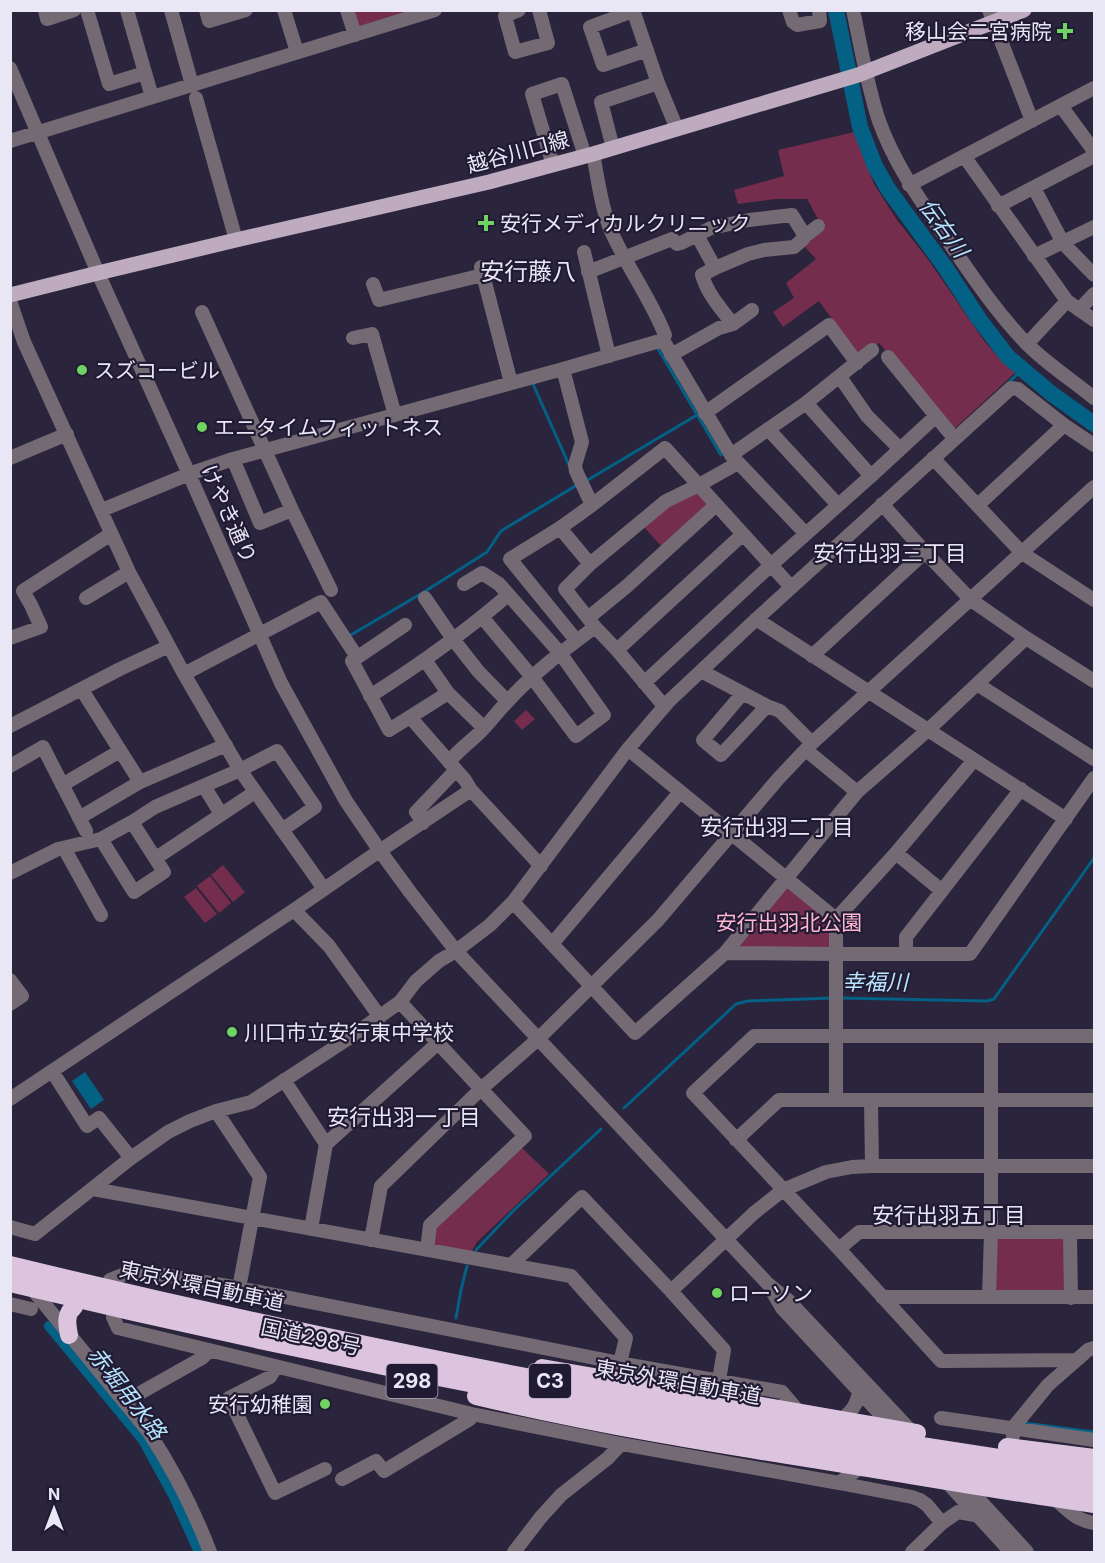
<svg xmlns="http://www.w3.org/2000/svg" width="1105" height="1563" font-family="Inter,'Noto Sans JP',sans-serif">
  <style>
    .green { fill: #752d4d }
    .water { fill: #036185 }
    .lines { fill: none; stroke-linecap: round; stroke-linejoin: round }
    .stream { stroke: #036185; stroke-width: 3 }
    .canal { stroke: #036185; stroke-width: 10 }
    .river { stroke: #036185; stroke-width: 16 }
    .minor { stroke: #746a74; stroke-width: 14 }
    .major { stroke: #bfabc0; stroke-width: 15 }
    .highway { stroke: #ddc4de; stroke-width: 18 }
    .poi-dot { fill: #6ed360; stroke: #201b32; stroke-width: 2 }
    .labels { text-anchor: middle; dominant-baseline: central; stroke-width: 4.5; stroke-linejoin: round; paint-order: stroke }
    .shield { fill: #201b32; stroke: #ada9bb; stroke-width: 1.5 }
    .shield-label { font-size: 20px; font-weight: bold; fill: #e9e6f6 }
    .poi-label { font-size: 21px; fill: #e9e6f6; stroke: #201b32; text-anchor: start }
    .street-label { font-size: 21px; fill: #e9e6f6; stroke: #201b32 }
    .park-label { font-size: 21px; fill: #ffb7d2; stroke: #201b32 }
    .water-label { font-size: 22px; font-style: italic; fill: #b7e5ff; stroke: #201b32 }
    .neighbourhood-label { font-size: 22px; fill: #e9e6f6; stroke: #201b32 }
    .quarter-label { font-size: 24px; fill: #e9e6f6; stroke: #201b32 }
  </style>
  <rect width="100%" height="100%" fill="#2a243d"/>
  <!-- green -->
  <path class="green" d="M352,11h56l-2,5 -44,13 -5,-3z
    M854,132l20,52 23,36 30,38 58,84 16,18 15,12 -63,58 -74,-87 -20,14 -40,-56 -36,26 -10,-15 21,-14 -8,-15 30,-24 -14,-15 21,-16 -16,-29h-31l-38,5 -4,-14 50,-14 -6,-26z
    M696,491l13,15 -47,41 -18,-20 23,-20z
    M526,710l9,9 -13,11 -8,-9z
    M223,865l22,27 -12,10 -22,-27z
    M210,876l21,27 -12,10 -22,-27z
    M789,886l40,33 3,9v16l-5,5h-88l-3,-6 46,-56z
    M196,888l21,26 -12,9 -21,-26z
    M520,1146l29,28 -72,68 -6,11 -36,-6 -4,-5 1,-11z
    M1061,1236l5,4v47l-5,5 -62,1 -5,-6 1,-45 4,-5z"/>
  <!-- water -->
  <path class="water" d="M85,1072l19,28 -13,9 -19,-28z"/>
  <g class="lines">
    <!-- stream -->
    <path class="stream" d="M657,347l64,108
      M1008,383l15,-14
      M533,384l36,81
      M586,481l111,-66
      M349,636l75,-44 63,-40 14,-21 76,-46
      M840,998l147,3 7,-2 100,-141
      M624,1108l112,-104 12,-3 85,-3
      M476,1250l36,-38 89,-83
      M456,1318l5,-28 6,-24
      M1024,1423l70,9"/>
    <!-- canal -->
    <path class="canal" d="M49,1326l94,114 30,55 26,57"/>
    <!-- river -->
    <path class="river" d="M836,10l24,117 15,39 13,23 57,78 34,52 29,38 44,37 42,30"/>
    <!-- minor -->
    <path class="minor" d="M45,10l2,9 27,-9
      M87,10l22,74 36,-11
      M127,10l25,87
      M171,10l21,75
      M206,10l3,11 37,-11
      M284,10l13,42
      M347,10l8,25
      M519,10l-14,6 10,36 33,-9 -9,-33
      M633,10l25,73 19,46
      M789,10l4,12 4,3 23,-4 -1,-11
      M853,10c8,37 14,75 26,111 15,41 36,71 60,107 28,40 54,81 88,116 20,20 45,36 67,54
      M989,10l43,111
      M633,11l-43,16 13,38 44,-15
      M10,68l88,205 91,201 92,209 65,118 34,50 30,41 46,59 312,333 21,17 125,133
      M196,98l40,142
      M1061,106l33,45
      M10,141l425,-131
      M613,148l-12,-46 57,-19
      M593,154c5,25 8,53 18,77 16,36 40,68 54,104l-2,5 68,115 75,79
      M964,156l103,145 27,19
      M553,165l-21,-71 30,-10 23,72
      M909,185l185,-97
      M1034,188l29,55 31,32
      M998,206l96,-50
      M697,235l18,33
      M584,252l25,104
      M1034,256l60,-29
      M481,267l30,116
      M588,272l84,-33 5,5 4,-1 30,-15 38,-8 43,-5 13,21
      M373,284l6,16 104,-25
      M10,301l14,41 105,230 55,102 56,96 84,119
      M1079,310l15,-16
      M202,312l90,198 39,80
      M733,324c-12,-15 -25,-29 -31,-49l13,-7 33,-14 16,-4 30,-3 8,-7 3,-4 13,-10
      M353,338l19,-4 23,81
      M1027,344l40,-43
      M671,355l48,-27 14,-4 19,-14
      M888,357l61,75
      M563,369l19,73 -7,23 1,6 16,34 -32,23 30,36
      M840,377l27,39 32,32
      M705,413l124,-88 28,38
      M768,429l70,76
      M731,455l75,-52 66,-53
      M10,458l57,-24
      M933,458l89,95 72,47
      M233,459l27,64 32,-13
      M871,476l65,-60
      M882,504l43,48 46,48 55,38 68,43
      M592,505l73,-57 126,139
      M978,505l86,-80
      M102,510l87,-36 44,-15 330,-90 100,-29
      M560,528l-50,31 66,81
      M464,584l18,-11 17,11 61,69 44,62 -28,21 -44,-59 -50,-60
      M86,598l43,-26
      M425,598l28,41 25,32 29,30
      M588,618l39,-32 89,-81
      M756,619l310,200
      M405,625l-53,36 37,69 21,-13 55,63 6,10 70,76
      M595,627l22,23 47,56
      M10,638l31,-11 -10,-22 -8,-14 88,-57
      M617,650l126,-116
      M812,656l113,-104
      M425,660l23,33
      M701,671l66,35 13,5 32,32
      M184,674l137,-72 36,55
      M644,683l127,-118 100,-89 -65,-73
      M977,684l117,75
      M82,690l58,92
      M743,693l-40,47 18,15 46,-49
      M370,696c49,-31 94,-63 138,-101
      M410,717l38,-24 36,35
      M10,726l110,-57 49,-23
      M628,749l208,170v181
      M806,750l51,42
      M449,762c9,-12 23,-21 33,-32 9,-9 16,-19 25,-28 26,-29 57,-52 88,-75l-30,-38 25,-25 76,-63 33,-16 39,-22
      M10,766l33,-19 43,84
      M62,785l58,-34
      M204,786l17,28
      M79,818l61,-36 86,-37
      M423,823l-7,-11 40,-42
      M101,839l33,53 30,-20 -32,-50
      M64,848l37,67
      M896,853l46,38
      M156,858l99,-66
      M10,873l48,-24 43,-10 31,-17 23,-15 85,-37 37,-19 38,56 -33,23
      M513,902l122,131 90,-80 132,-161 71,-62 98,-92
      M294,910l35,36 51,71
      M836,919l60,-66 78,-93
      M552,944l128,-152
      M725,953l112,1h133l124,-176
      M906,954v-17l115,-148
      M10,980l12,16 -12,8
      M400,1002l38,41
      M52,1071l35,55 12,-8 32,40
      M284,1080l42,64 -15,85
      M10,1099l284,-189 75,-52 102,-68
      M871,1101l1,65
      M736,1140l43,-40h315
      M326,1144l112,-101 87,93 -95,89 -3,25
      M93,1189l478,87 55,62 -6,25
      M10,1227l25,7 96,-76 37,-26 22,-11 26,-10
      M1070,1233l1,65
      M371,1240l10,-54 100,-97 57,-50 120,-119 120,-141 34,-36 282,-256
      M839,1249l20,-17h235
      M511,1265l71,-68 89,94 53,59 -5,30
      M110,1280l25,-10 104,18 381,75 162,29 17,20
      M29,1285l119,146c25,38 46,79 62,121
      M239,1288l21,-111 -44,-66 35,-9 95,-62 54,-38 16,-21 23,-20 17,-10 34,-26 23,-23 115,-153 41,-48 82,-77 260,-236 7,1 46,36 30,20
      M671,1291l83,-78 29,-23 43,-18 26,-5 20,-1h222
      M772,1291l10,17 114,123
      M882,1297h212
      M989,1297l2,-64v-197
      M10,1304l21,5
      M113,1317l5,11 354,86 149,30 218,39 22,-16
      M1076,1360l-135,1 -102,-112 -146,-156 61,-57h340
      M276,1367l-6,10 -41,21 46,95 50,-24
      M124,1402l78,-44 7,-7
      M941,1418l153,22
      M842,1419c10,-8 15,-14 17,-28
      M1013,1436l-1,-7 36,-44 40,-35 6,-2
      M342,1479l34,-18 8,10 86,-52 2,-5
      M944,1479l67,73
      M962,1481l65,71
      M839,1483l73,14 8,3 7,5 15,18
      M1054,1498c14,12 21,22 40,25
      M514,1552l27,-35 20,-22 47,-37 13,-14
      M912,1552l30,-29 16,-11 17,3"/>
    <!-- major -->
    <path class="major" d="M10,295l88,-22 138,-33 253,-58 104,-28 265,-79 166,-65"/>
    <!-- highway -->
    <path class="highway" d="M10,1265c358,87 720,155 1084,207
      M10,1283c358,86 720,154 1084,205
      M69,1335c-2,-11 -4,-21 5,-28
      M542,1368l375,65
      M476,1396c125,30 253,50 380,70 80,13 159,27 238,38
      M1007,1447l87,11"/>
  </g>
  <!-- markers -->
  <g class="poi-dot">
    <path d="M1062 22h6v6h6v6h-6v6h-6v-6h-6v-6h6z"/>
    <path d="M483 214h6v6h6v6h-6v6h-6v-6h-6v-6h6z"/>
    <circle cx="82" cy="370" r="6"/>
    <circle cx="202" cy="427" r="6"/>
    <circle cx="232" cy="1032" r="6"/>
    <circle cx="717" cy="1293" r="6"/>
    <circle cx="325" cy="1404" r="6"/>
  </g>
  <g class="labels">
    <!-- shield labels -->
    <g class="shield">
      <rect x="386.5" y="1364" width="51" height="34" rx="4.5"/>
      <rect x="529" y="1364" width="42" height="34" rx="4.5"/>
    </g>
    <g class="shield-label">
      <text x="412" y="1381">298</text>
      <text x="550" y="1381">C3</text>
    </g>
    <!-- poi labels -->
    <g class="poi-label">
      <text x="1052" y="31" text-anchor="end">移山会二宮病院</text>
      <text x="500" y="223">安行メディカルクリニック</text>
      <text x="94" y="370">スズコービル</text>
      <text x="214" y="427">エニタイムフィットネス</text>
      <text x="244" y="1032">川口市立安行東中学校</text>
      <text x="729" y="1293">ローソン</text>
      <text x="313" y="1404" text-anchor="end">安行幼稚園</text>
    </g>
    <!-- street labels -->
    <g class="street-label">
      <text transform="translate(518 152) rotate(-15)">越谷川口線</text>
      <text transform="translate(229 514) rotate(66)">けやき通り</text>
      <text transform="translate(202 1286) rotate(12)">東京外環自動車道</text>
      <text transform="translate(311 1337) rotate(12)">国道298号</text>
      <text transform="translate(678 1382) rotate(10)">東京外環自動車道</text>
    </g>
    <!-- park labels -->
    <g class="park-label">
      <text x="789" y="922">安行出羽北公園</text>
    </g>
    <!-- water labels -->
    <g class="water-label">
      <text transform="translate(944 228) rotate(54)">伝右川</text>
      <text x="875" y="982">幸福川</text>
      <text transform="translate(127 1393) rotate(52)">赤堀用水路</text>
    </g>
    <!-- neighbourhood labels -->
    <g class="neighbourhood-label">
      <text x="890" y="553">安行出羽三丁目</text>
      <text x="777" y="827">安行出羽二丁目</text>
      <text x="404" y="1117">安行出羽一丁目</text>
      <text x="949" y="1215">安行出羽五丁目</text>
    </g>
    <!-- quarter labels -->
    <g class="quarter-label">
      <text x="528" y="271">安行藤八</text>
    </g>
  </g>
  <!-- border -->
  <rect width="1105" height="1563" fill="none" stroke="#e9e6f6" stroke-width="24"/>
  <!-- north arrow -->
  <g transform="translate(54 1509)" stroke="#201b32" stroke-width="4.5" paint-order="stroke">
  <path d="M0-4.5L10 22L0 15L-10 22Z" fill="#e9e6f6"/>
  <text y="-9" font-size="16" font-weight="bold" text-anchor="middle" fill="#e9e6f6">N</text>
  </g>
</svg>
